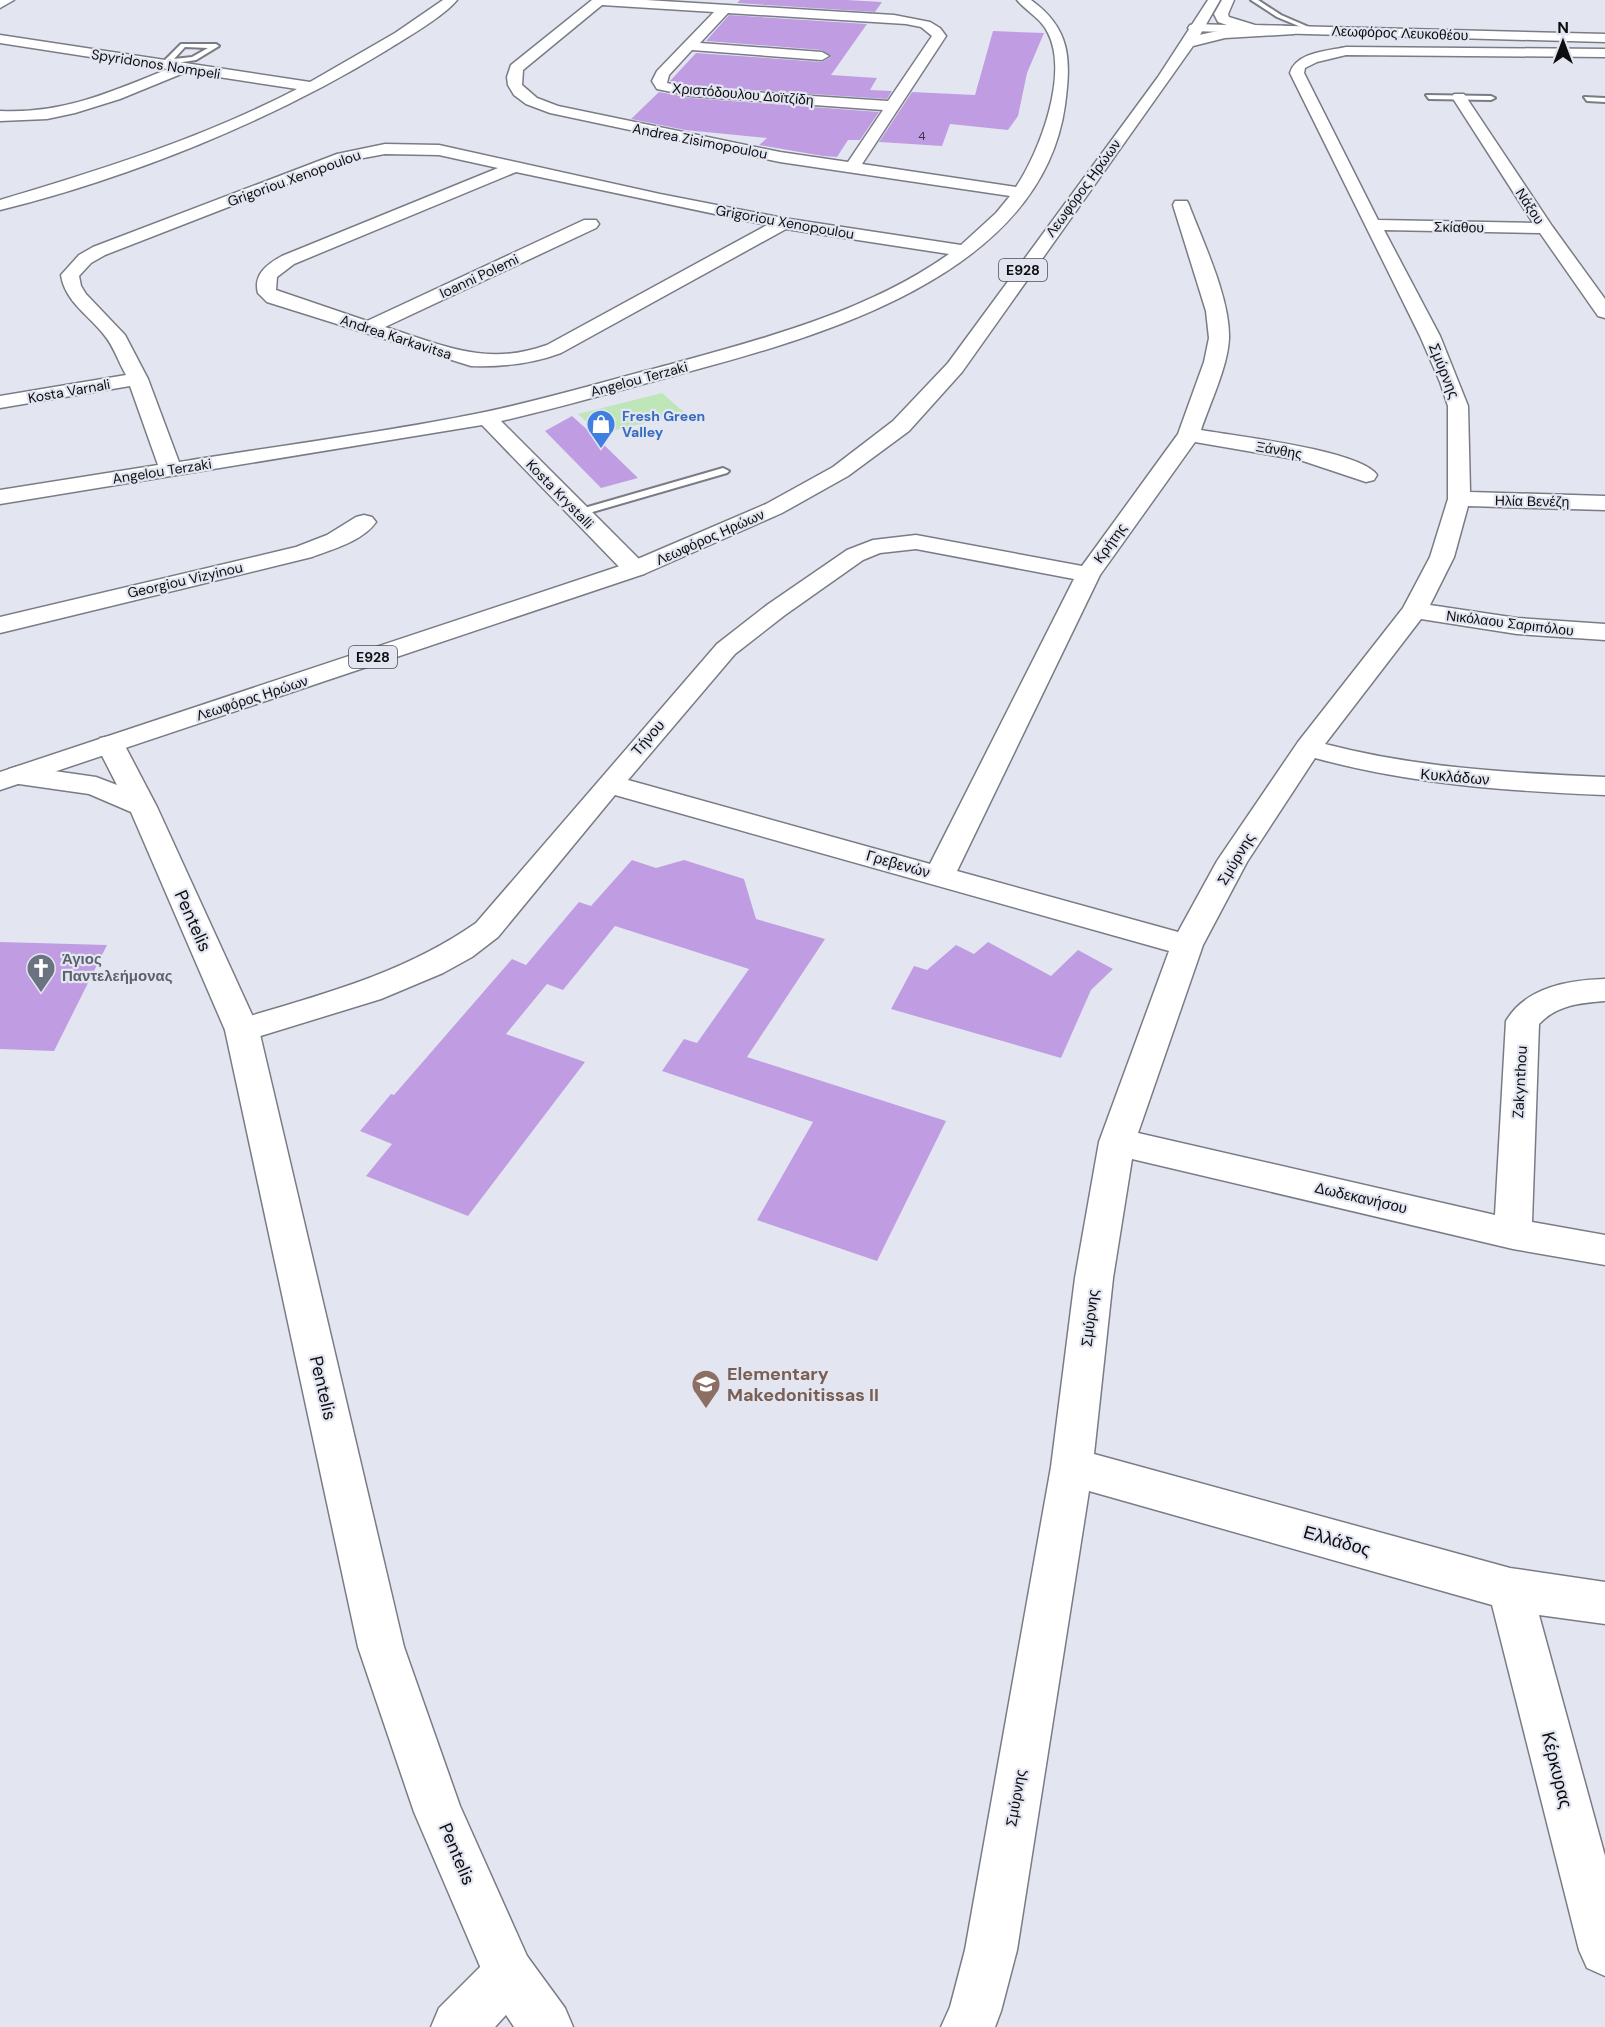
<svg xmlns="http://www.w3.org/2000/svg" width="1605" height="2027" font-family="'DM Sans',sans-serif">
  <style>
    .green { fill: #bee6b8 }
    .building { fill: #c09de3 }
    .lines { fill: none; stroke-linecap: round; stroke-linejoin: round }
    .lane-casing { stroke: #7a7c85; stroke-width: 4 }
    .street-casing { stroke: #7a7c85; stroke-width: 3 }
    .secondary-casing { stroke: #7a7c85; stroke-width: 3 }
    .primary-casing { stroke: #7a7c85; stroke-width: 3 }
    .lane { fill: #fff; fill-rule: evenodd }
    .street { fill: #fff; fill-rule: evenodd }
    .secondary { fill: #fff; fill-rule: evenodd }
    .primary { fill: #fff; fill-rule: evenodd }
    .labels { text-anchor: middle; dominant-baseline: central; stroke-width: 4.5; stroke-linejoin: round; paint-order: stroke }
    .number-label { font-size: 12px; fill: #3a3246 }
    .far-street-label { font-size: 14px; fill: #0d0e11; stroke: #e3e6f0 }
    .shield { fill: #e3e6f0; stroke: #4d4f54; stroke-width: 1.5 }
    .shield-label { font-size: 14px; font-weight: bold; fill: #0d0e11 }
    .far-shop-label { font-size: 14px; font-weight: bold; fill: #366cbe; stroke: #e3e6f0; text-anchor: start }
    .street-label { font-size: 15px; fill: #0d0e11; stroke: #e3e6f0 }
    .worship-label { font-size: 15px; font-weight: bold; fill: #5b616d; stroke: #e3e6f0; text-anchor: start }
    .near-street-label { font-size: 18px; fill: #0d0e11; stroke: #e3e6f0 }
    .near-education-label { font-size: 18px; font-weight: bold; fill: #785e54; stroke: #e3e6f0; text-anchor: start }
  </style>
  <rect width="100%" height="100%" fill="#e3e6f0"/>
  <!-- green -->
  <path class="green" d="M662,393l23,20 -85,21 -22,-20z"/>
  <!-- building -->
  <path class="building" d="M740,0h107l35,2 -7,10 -138,-9z
    M729,15l138,9 -36,51 46,3 -7,12 22,1 -5,8 -196,-13 -21,-5 26,-28 126,9 9,-5 -9,-7 -116,-9z
    M993,31l51,2 -17,40 -9,43 -10,14 -58,-6 -8,22 -63,-4 33,-50 63,3z
    M659,92l32,6 188,14 -19,28h-12l-11,17 -14,-1 -64,-11 8,-7 -82,-8 -54,-11z
    M572,416l29,26 37,36 -37,10 -56,-57z
    M632,860l24,8 28,-8 60,19 12,40 69,20 -78,118 199,64 -69,140 -120,-41 56,-98 -151,-51 22,-32 13,4 52,-74 -134,-43 -52,64 -16,-6 -41,50 79,28 -117,154 -102,-40 26,-32 -32,-13 31,-37 3,1 118,-136 14,6 53,-63 12,4z
    M0,942l107,3 -53,106 -54,-2z
    M988,942l63,34 27,-26 35,19 -22,21 -30,68 -170,-49 23,-43 13,4 29,-25 18,9z"/>
  <g class="lines">
    <!-- lane casing -->
    <g class="lane-casing">
      <path id="lane" d="M1251,0h7l23,15 37,16 -5,1 -36,-15z
        M181,44h35l3,2 -23,14 -26,4 -3,4h-6v-4zM185,47l23,1 -16,9 -18,2z
        M1426,95l65,1 4,2 -4,2 -62,-1z
        M1584,97l21,1v4l-18,-1z
        M723,468l6,3 -2,2 -145,42h-8l-2,-2 2,-2z"/>
    </g>
    <!-- street casing -->
    <g class="street-casing">
      <path id="street" d="M0,0h14l-14,8z
        M443,0h14c-14,17 -51,38 -70,50 -116,71 -255,127 -387,160v-10c101,-30 203,-62 297,-111l-111,-17 -66,27 -45,14 -28,6 -47,2v-10c63,3 111,-19 168,-42l-168,-26v-8l310,47 85,-49z
        M592,0h54l248,15 36,7 10,6 6,8 -84,128 154,23c24,-36 53,-113 32,-154 -7,-15 -21,-21 -31,-33h14c40,29 40,59 34,105 -24,174 -254,234 -396,272 -56,15 -111,31 -168,44l143,143 3,5 -3,5 -9,2 -9,-2 -144,-149 -482,79v-14l158,-25 -28,-79 -130,22v-12l126,-21c-7,-12 -12,-28 -21,-39 -15,-20 -40,-34 -44,-61l18,-20 14,-8 244,-93 48,-10 54,1 221,49 123,24 178,27 35,-32 14,-17 -230,-34 -230,-49 -24,-9 -12,-9 -6,-10 -1,-8 4,-12zM602,5l112,7 -57,59 -5,10 5,8 34,7 192,14 -35,52 -68,-10 -222,-46 -21,-8 -15,-13 1,-15zM728,13l178,11 15,3 11,9 -44,65 -197,-13 -24,-5 2,-8 23,-25 130,10 7,-4 -7,-4 -122,-9zM385,154l54,1 59,13 -216,88c-15,8 -29,19 -24,37l9,9 204,64c32,1 60,-2 90,-13l225,-124 163,25c-82,58 -186,85 -281,111 -66,17 -131,37 -198,50 -96,19 -194,31 -291,47l-31,-83 -23,-44 -39,-41 -5,-8 -2,-10 12,-13 14,-8 242,-94zM516,172l251,53 -220,120c-61,22 -104,0 -162,-18l211,-99 3,-4 -3,-4h-12l-217,101 -91,-31 1,-13 17,-13z
        M1346,47l259,2v8l-259,-2 -29,7 -12,6 -1,5 74,147 155,3 -81,-126 2,-3h10l88,132 53,73v19l-7,-2 -58,-83 -156,-3 56,106 28,70 2,86 135,4v14l-137,-4 -14,51 -24,48 87,13 88,6v16l-88,-6 -96,-15 -96,125c92,24 186,29 280,33v18c-98,-4 -195,-11 -290,-37l-68,104 -44,83 -65,188 357,82 11,-194c20,-34 63,-41 99,-42v22c-25,2 -48,4 -66,23l-7,198 73,13v30l-92,-16 -381,-90 -19,119 -19,176 416,114 95,14v42l-66,-9 66,241v120l-18,-8 -8,-18 -87,-345 -403,-114 -72,459 -16,61 -6,16h-54l9,-20 15,-57 86,-483 24,-189 24,-136 70,-191 -554,-156 -117,142 -26,20 -29,16 -62,26 -127,39 -12,4 -12,-4 -5,-8 5,-8c86,-26 172,-47 246,-99l241,-279 50,-39 80,-55 26,-10 43,-5 166,31 96,-132 26,-72 5,-24 -3,-27 -33,-106 2,-4h12l2,4c14,37 41,93 40,133 -1,28 -19,65 -28,92 33,6 159,20 176,45l-3,5 -8,2 -66,-22 -105,-18 -95,133 -143,296 221,61 39,-71 81,-119 105,-134 27,-51 18,-58v-93l-8,-24 -20,-46 -130,-263c6,-21 38,-22 56,-26zM916,549l158,30 -144,285 -302,-84 107,-126 50,-39 78,-55 17,-7z
        M364,515l8,2 4,5c-13,19 -43,27 -64,35l-312,76v-16l296,-70 31,-12 29,-18z
        M509,1948l18,8 8,18 -8,18 -32,35h-64l8,-19 52,-52z"/>
    </g>
    <!-- secondary casing -->
    <g class="secondary-casing">
      <path id="secondary" d="M1222,0h12l-6,14 1,3 26,8 350,9v8l-415,-11 -2,-3 2,-3 5,-1 32,1 -9,-3 -4,-8z
        M110,736l10,2 4,6 33,63 102,223 145,617 56,159 67,150 38,52 8,19h-59l-23,-35 -77,-180 -56,-165 -133,-617 -94,-218 -42,-18 -70,-10 -10,-3 -4,-6 4,-6 10,-3 77,11 21,8 -21,-41 4,-6z"/>
    </g>
    <!-- primary casing -->
    <g class="primary-casing">
      <path id="primary" d="M1208,0h12l-20,35c16,-5 90,-15 101,-5l-7,4 -69,4 -32,8 -231,326 -53,59 -61,45 -66,37 -138,61 -644,216v-18l626,-208 140,-60 67,-37 60,-46 55,-58 210,-286z"/>
    </g>
    <!-- lane -->
    <use href="#lane" class="lane"/>
    <!-- street -->
    <use href="#street" class="street"/>
    <!-- secondary -->
    <use href="#secondary" class="secondary"/>
    <!-- primary -->
    <use href="#primary" class="primary"/>
  </g>
  <!-- icons -->
  <defs>
    <g id="shop-pin" transform="scale(1.5)"><path d="M0 17L-7.5 6A9.5 9.5 0 1 1 7.5 6Z" fill="#3f7fe0" stroke="#e3e6f0"/><path d="M-5-2.5h2.3a2.7 3.5 0 0 1 5.4 0H5L5.5 6h-11ZM-1.5-2.5h3a1.5 2.3 0 0 0-3 0Z" fill="#fff"/></g>
    <g id="church-pin" transform="scale(1.5)"><path d="M0 17L-7.5 6A9.5 9.5 0 1 1 7.5 6Z" fill="#6b7280" stroke="#e3e6f0"/><path d="M-1.2-6h2.4v3.5h3.3v2.4h-3.3V6h-2.4V-.1h-3.3v-2.4h3.3Z" fill="#fff"/></g>
    <g id="school-pin" transform="scale(1.5)"><path d="M0 17L-7.5 6A9.5 9.5 0 1 1 7.5 6Z" fill="#8d6e63" stroke="#e3e6f0"/><path d="M0-5L7-2L0 1L-7-2ZM-4 1L0 2.5L4 1V4Q0 6-4 4Z" fill="#fff"/></g>
  </defs>
  <g fill-rule="evenodd">
    <use href="#shop-pin" x="601" y="424"/>
    <use href="#church-pin" x="41" y="968"/>
    <use href="#school-pin" x="706" y="1384"/>
  </g>
  <g class="labels">
    <!-- number labels -->
    <g class="number-label">
      <text x="922" y="136">4</text>
    </g>
    <!-- far-street labels -->
    <g class="far-street-label">
      <text transform="translate(1400 33) rotate(2)">Λεωφόρος Λευκοθέου</text>
      <text transform="translate(156 64) rotate(9)">Spyridonos Nompeli</text>
      <text transform="translate(743 94) rotate(5)">Χριστόδουλου Δοϊτζίδη</text>
      <text transform="translate(700 141) rotate(11)">Andrea Zisimopoulou</text>
      <text transform="translate(294 178) rotate(-20)">Grigoriou Xenopoulou</text>
      <text transform="translate(1083 188) rotate(-54)">Λεωφόρος Ηρώων</text>
      <text transform="translate(1530 206) rotate(57)">Νάξου</text>
      <text transform="translate(785 222) rotate(10)">Grigoriou Xenopoulou</text>
      <text transform="translate(1459 227) rotate(1)">Σκίαθου</text>
      <text transform="translate(479 276) rotate(-25)">Ioanni Polemi</text>
      <text transform="translate(396 337) rotate(18)">Andrea Karkavitsa</text>
      <text transform="translate(639 379) rotate(-15)">Angelou Terzaki</text>
      <text transform="translate(69 391) rotate(-10)">Kosta Varnali</text>
      <text transform="translate(1279 450) rotate(10)">Ξάνθης</text>
      <text transform="translate(162 471) rotate(-9)">Angelou Terzaki</text>
      <text transform="translate(560 494) rotate(46)">Kosta Krystalli</text>
      <text transform="translate(1532 501) rotate(1)">Ηλία Βενέζη</text>
      <text transform="translate(710 537) rotate(-24)">Λεωφόρος Ηρώων</text>
      <text transform="translate(1110 543) rotate(-54)">Κρήτης</text>
      <text transform="translate(185 580) rotate(-13)">Georgiou Vizyinou</text>
      <text transform="translate(1510 623) rotate(7)">Νικόλαου Σαριπόλου</text>
      <text transform="translate(252 698) rotate(-18)">Λεωφόρος Ηρώων</text>
    </g>
    <!-- shield labels -->
    <g class="shield">
      <rect x="999" y="259" width="48" height="22" rx="4.5"/>
      <rect x="349" y="646" width="48" height="22" rx="4.5"/>
    </g>
    <g class="shield-label">
      <text x="1023" y="270">E928</text>
      <text x="373" y="657">E928</text>
    </g>
    <!-- far-shop labels -->
    <g class="far-shop-label">
      <text x="622" y="416">Fresh Green<tspan x="622" dy="16">Valley</tspan></text>
    </g>
    <!-- street labels -->
    <g class="street-label">
      <text transform="translate(1444 371) rotate(68)">Σμύρνης</text>
      <text transform="translate(648 738) rotate(-49)">Τήνου</text>
      <text transform="translate(1455 777) rotate(5)">Κυκλάδων</text>
      <text transform="translate(1236 859) rotate(-59)">Σμύρνης</text>
      <text transform="translate(898 864) rotate(16)">Γρεβενών</text>
      <text transform="translate(1520 1082) rotate(-87)">Zakynthou</text>
      <text transform="translate(1361 1198) rotate(13)">Δωδεκανήσου</text>
      <text transform="translate(1090 1318) rotate(-83)">Σμύρνης</text>
      <text transform="translate(1016 1798) rotate(-80)">Σμύρνης</text>
    </g>
    <!-- worship labels -->
    <g class="worship-label">
      <text x="62" y="959">Άγιος<tspan x="62" dy="17">Παντελεήμονας</tspan></text>
    </g>
    <!-- near-street labels -->
    <g class="near-street-label">
      <text transform="translate(193 921) rotate(66)">Pentelis</text>
      <text transform="translate(323 1388) rotate(77)">Pentelis</text>
      <text transform="translate(1337 1541) rotate(16)">Ελλάδος</text>
      <text transform="translate(1557 1770) rotate(76)">Κέρκυρας</text>
      <text transform="translate(457 1854) rotate(67)">Pentelis</text>
    </g>
    <!-- near-education labels -->
    <g class="near-education-label">
      <text x="727" y="1374">Elementary<tspan x="727" dy="21">Makedonitissas II</tspan></text>
    </g>
  </g>
  <!-- north arrow -->
  <g transform="translate(1563 42)" stroke="#e3e6f0" stroke-width="4.5" paint-order="stroke">
  <path d="M0-4.5L10 22L0 15L-10 22Z" fill="#0d0e11"/>
  <text y="-9" font-size="16" font-weight="bold" text-anchor="middle" fill="#0d0e11">N</text>
  </g>
</svg>
